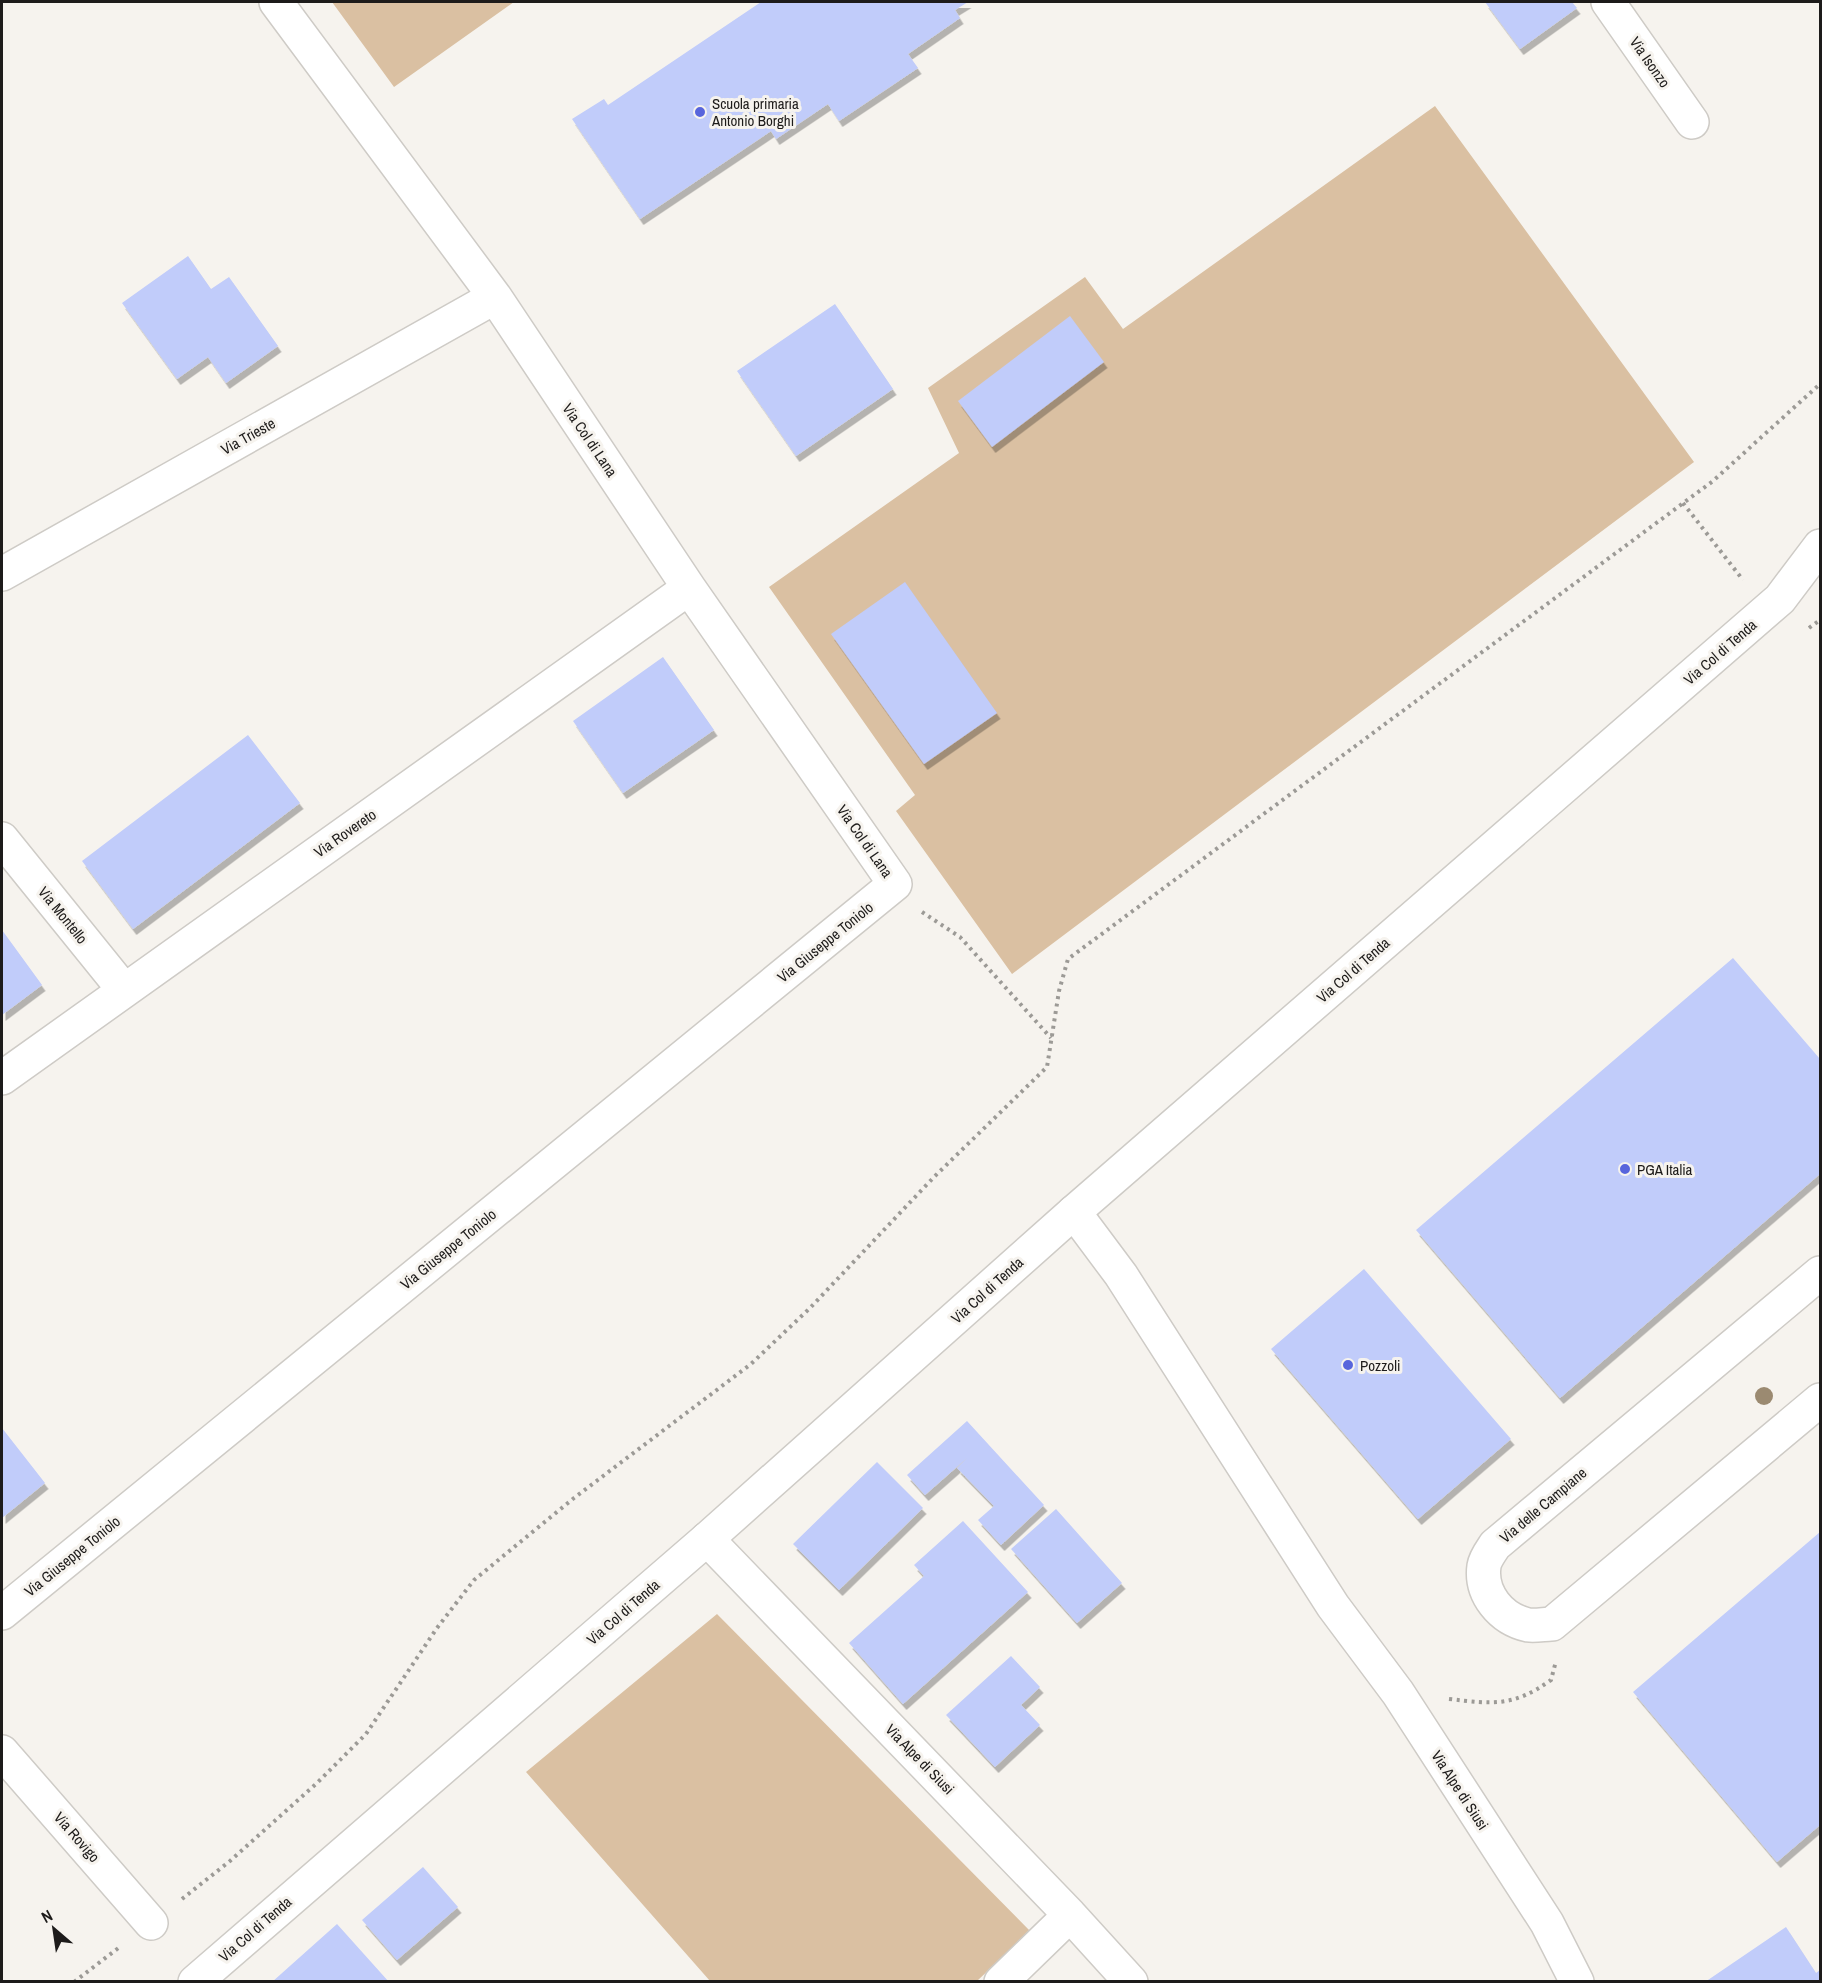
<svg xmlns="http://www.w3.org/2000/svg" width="1822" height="1983" font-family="'Archivo Narrow',sans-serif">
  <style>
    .green { fill: #dac0a2 }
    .building { fill: #c1ccfa; filter: url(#shadow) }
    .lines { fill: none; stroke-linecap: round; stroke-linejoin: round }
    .minor-casing { stroke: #cecbc6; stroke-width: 36 }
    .major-casing { stroke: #cecbc6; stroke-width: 36 }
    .path { stroke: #9c9a96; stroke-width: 4; stroke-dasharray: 3 4.5; stroke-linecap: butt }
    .minor { stroke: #fff; stroke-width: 33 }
    .major { stroke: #fff; stroke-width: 33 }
    .tree { fill: #9b8a71 }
    .poi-dot { fill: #5865dc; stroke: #f6f3ee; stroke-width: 2 }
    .labels { text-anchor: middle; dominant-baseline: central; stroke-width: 6; stroke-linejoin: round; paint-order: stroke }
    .street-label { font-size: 15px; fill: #1d1b1a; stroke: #f6f3ee }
    .poi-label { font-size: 15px; fill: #1d1b1a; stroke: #f6f3ee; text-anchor: start }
  </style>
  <defs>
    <filter id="shadow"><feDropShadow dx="3.5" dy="6" stdDeviation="0" flood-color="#0004"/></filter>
  </defs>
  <rect width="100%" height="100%" fill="#f6f3ee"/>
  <!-- green -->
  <path class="green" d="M332,2h182l-120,85z
    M1435,106l259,356 -682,512 -116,-163 19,-16 -146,-208 190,-134 -31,-65 157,-111 38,52z
    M717,1614l313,317 -53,50h-267l-184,-209z"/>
  <!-- building -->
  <path class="building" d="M761,2h207l-13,8 5,8 -52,36 10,14 -79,53 -11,-17 -52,35 -5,-8 -131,88 -68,-100 32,-20 4,6z
    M1485,2h87l5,6 -57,41z
    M188,256l23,33 18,-12 49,69 -52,37 -18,-26 -31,22 -55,-76z
    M835,304l58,85 -97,67 -59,-85z
    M1070,316l34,46 -112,85 -34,-46z
    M905,582l92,131 -73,51 -93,-130z
    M663,657l51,73 -91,63 -50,-72z
    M248,735l52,68 -167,126 -51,-68z
    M2,930l40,55 -40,30z
    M1733,958l87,101v115l-260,224 -144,-168z
    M1364,1269l147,170 -93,80 -147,-170z
    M967,1421l77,84 -43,40 -23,-25 16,-14 -37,-38 10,-10 -42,37 -18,-20z
    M2,1428l43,55 -43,35z
    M877,1462l46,46 -84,82 -46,-46z
    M1056,1509l66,74 -45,40 -66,-74z
    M963,1521l65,71 -125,112 -54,-61 75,-67 -10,-11z
    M1820,1532v293l-43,37 -144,-170z
    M1011,1656l29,31 -19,18 19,20 -45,42 -49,-52z
    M423,1867l35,40 -61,53 -35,-40z
    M337,1924l52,58h-117z
    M1786,1927l30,46 4,-3v12h-115z"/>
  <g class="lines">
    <!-- minor casing -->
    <g class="minor-casing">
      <path id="minor" d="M1608,2l84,120
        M2,574l493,-277
        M2,839l122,151
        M2,1078l687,-490
        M1074,1212l47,63 212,331 65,87 149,230 30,59
        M1820,1273l-325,272c-4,6 -10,14 -11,21 -4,28 17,53 44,59 8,1 17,-1 24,-1l268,-224
        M707,1539l363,376 61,67
        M2,1613l893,-729 -206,-296 -194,-291 -219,-295
        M2,1752l149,171
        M1001,1982l69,-67"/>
    </g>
    <!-- major casing -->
    <g class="major-casing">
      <path id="major" d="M195,1982l512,-443 367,-327 706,-613 40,-53"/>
    </g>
    <!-- path -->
    <path class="path" d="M1683,503l60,77
      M1809,628l11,-8
      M922,912l38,25 91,101
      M1449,1699c45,5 64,8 102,-19l5,-19
      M182,1899l48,-38 87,-78 49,-49 71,-106 37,-48 100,-82 177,-134 59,-56 124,-131 113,-110 12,-76 9,-32 645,-478 107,-97
      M74,1982l47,-36"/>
    <!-- minor -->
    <use href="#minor" class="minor"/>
    <!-- major -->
    <use href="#major" class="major"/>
  </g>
  <!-- trees -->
  <circle class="tree" cx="1764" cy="1396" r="9"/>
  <!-- markers -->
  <g class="poi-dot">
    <circle cx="700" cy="112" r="6"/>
    <circle cx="1625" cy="1169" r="6"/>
    <circle cx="1348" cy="1365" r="6"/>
  </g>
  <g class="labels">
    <!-- street labels -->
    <g class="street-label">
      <text transform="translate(1650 62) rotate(55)">Via Isonzo</text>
      <text transform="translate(248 436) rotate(-29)">Via Trieste</text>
      <text transform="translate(590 440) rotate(56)">Via Col di Lana</text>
      <text transform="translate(1720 652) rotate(-41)">Via Col di Tenda</text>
      <text transform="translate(345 833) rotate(-35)">Via Rovereto</text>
      <text transform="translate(865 841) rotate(55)">Via Col di Lana</text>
      <text transform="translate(63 915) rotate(51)">Via Montello</text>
      <text transform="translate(825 942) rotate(-39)">Via Giuseppe Toniolo</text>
      <text transform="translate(1353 970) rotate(-41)">Via Col di Tenda</text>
      <text transform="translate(448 1249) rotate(-39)">Via Giuseppe Toniolo</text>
      <text transform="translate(987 1290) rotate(-42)">Via Col di Tenda</text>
      <text transform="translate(1543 1505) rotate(-40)">Via delle Campiane</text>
      <text transform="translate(72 1556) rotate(-39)">Via Giuseppe Toniolo</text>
      <text transform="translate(623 1612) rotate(-41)">Via Col di Tenda</text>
      <text transform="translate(920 1759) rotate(46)">Via Alpe di Siusi</text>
      <text transform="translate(1460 1790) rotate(57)">Via Alpe di Siusi</text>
      <text transform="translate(77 1837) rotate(49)">Via Rovigo</text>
      <text transform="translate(255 1929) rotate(-41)">Via Col di Tenda</text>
    </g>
    <!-- poi labels -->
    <g class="poi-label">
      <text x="712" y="103">Scuola primaria<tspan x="712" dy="17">Antonio Borghi</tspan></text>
      <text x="1637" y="1169">PGA Italia</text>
      <text x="1360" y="1365">Pozzoli</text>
    </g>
  </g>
  <!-- border -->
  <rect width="1822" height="1983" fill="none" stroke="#1d1b1a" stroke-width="6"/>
  <!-- north arrow -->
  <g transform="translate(54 1929) rotate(331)" stroke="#f6f3ee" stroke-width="4.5" paint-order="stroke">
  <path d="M0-4.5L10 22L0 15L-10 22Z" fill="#1d1b1a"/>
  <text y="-9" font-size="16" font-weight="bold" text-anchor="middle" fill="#1d1b1a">N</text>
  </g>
</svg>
